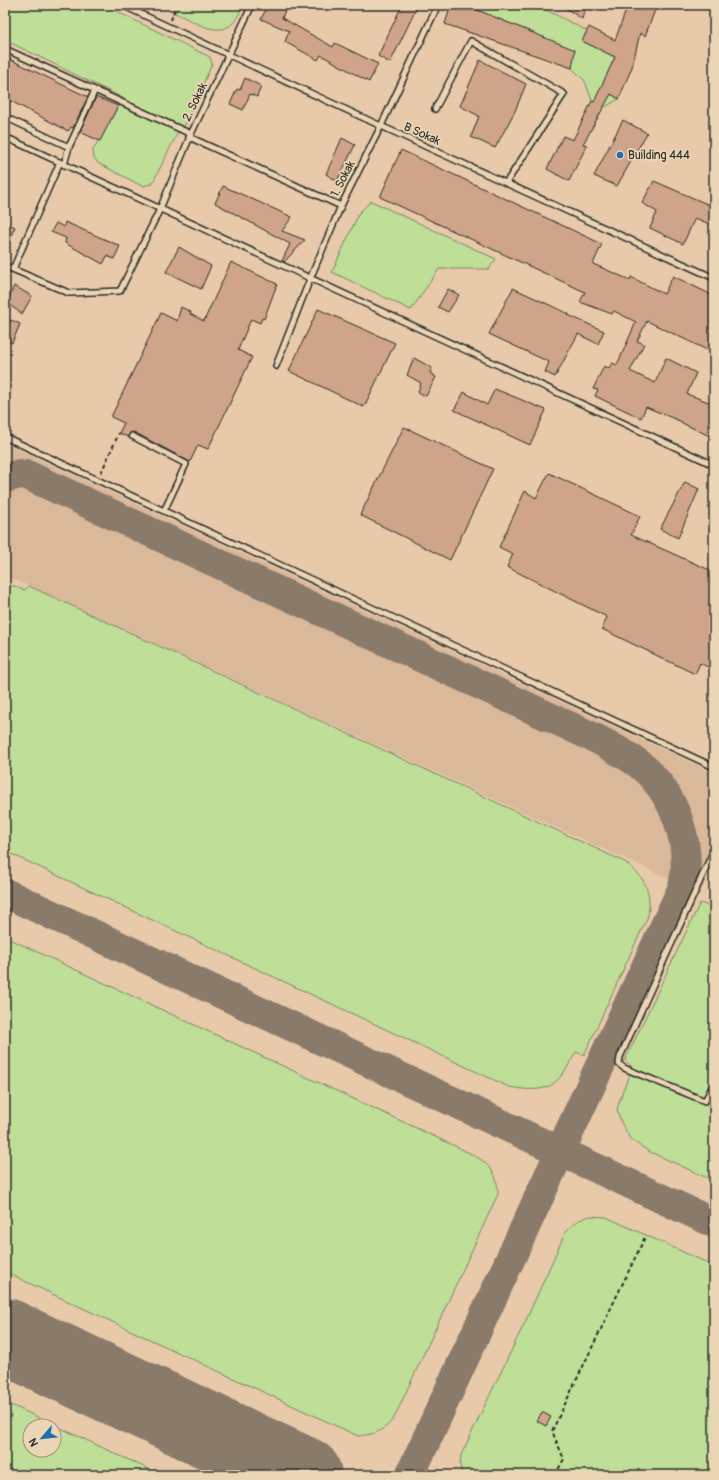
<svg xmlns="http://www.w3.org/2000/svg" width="719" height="1480" font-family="Pangolin,sans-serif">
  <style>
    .built { fill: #dab99b }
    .green { fill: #bfdf98; stroke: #758562; fill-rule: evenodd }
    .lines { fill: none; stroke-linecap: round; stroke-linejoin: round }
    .taxiway { stroke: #8a7a6a; stroke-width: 30 }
    .runway { stroke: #8a7a6a; stroke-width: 76 }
    .building { fill: #d0a48a; stroke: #2b2b2b }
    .service-casing { stroke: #2b2b2b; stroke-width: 8 }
    .path { stroke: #2b2b2b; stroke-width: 2; stroke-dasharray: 4 3; stroke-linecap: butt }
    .service { stroke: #ead5b4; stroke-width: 5 }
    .poi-dot { fill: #1f6fb2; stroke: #ead5b4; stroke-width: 1.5 }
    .labels { text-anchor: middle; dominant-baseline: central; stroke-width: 3.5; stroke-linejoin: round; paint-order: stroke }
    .street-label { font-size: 12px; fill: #2b2b2b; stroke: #ead5b4 }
    .poi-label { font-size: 12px; fill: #2b2b2b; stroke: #ead5b4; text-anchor: start }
  </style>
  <rect width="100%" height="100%" fill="#e8caaa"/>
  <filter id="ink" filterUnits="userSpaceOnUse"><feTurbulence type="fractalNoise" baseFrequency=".025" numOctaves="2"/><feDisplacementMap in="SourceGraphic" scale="8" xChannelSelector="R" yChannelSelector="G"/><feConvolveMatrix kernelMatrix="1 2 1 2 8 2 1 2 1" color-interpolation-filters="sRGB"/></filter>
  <g filter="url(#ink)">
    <!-- built -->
    <path class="built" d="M5,443l709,330v92l-14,28 -687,-314 -8,-2z"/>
    <!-- green -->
    <path class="green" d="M5,5h98l107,52 2,7 -30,67 -57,-27 -2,-6 -118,-58z
      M179,5h64c-2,5 -4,10 -7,14 -14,23 -44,1 -61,-6z
      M465,5h72l50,26 -5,10 33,16 -14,31 18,11 -16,9 -11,-7 -7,-20 -13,-13 2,-18z
      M125,105l53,27 -26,52 -10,2 -44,-23 -4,-5 -1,-8 25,-44z
      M371,201l125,58 -7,10h-50l-28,41 -79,-38 27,-59z
      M14,586l10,4 5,-4 596,276c20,16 27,28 23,54l-64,139 -8,-3c-19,35 -26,42 -67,35l-504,-236v-264z
      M700,903l14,5v273l-66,-30 -18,-12 -9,-17 -4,-13 6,-19 10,-22 -8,-8z
      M5,937l450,209c24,12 43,18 43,48l-103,222c-10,15 -19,18 -37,20l-353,-164z
      M590,1216l16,1 108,49v209h-252l-2,-10 1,-10 66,-137 38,-85c7,-9 14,-14 25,-17z
      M5,1402l156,73h-156zM30,1426h24v24h-24z"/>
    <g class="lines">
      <!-- taxiway -->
      <path class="taxiway" d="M5,478l15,-4 7,1 570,264c14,8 29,15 42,25 35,28 54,79 44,123l-273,588
        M5,893l709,330"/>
      <!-- runway -->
      <path class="runway" d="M5,1336l299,139"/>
    </g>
    <!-- building -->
    <path class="building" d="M268,5h19l-5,13 51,29 2,-4 43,21 -9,18 -48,-27 -3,5 -33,-18 4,-11 -28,-12z
      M402,5h16l-28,58 -12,-7z
      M451,5h14l110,45 -3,18 -127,-44z
      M561,5h25l-4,14z
      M628,5h29l-12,31 -5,-3 -8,34 -13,32 -8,-5 -28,50 4,1 -18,36 -22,-12 16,-33 10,4 19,-39 2,1 21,-45 -33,-16 7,-14 26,13z
      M5,57l83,40 -15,31 -2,-1 -3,4 -63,-33z
      M480,60l46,24 -11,27 -20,37 -24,-11 8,-21 -19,-10z
      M245,78l16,8 -4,11 -7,-3 -7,16 -13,-6 7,-15 3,1z
      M96,97l22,9 -18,35 -20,-9z
      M623,120l24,13 -30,53 -23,-10z
      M342,138l13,7 -18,36 -11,-7z
      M401,150l201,94 -9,20 37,16 1,-3 33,17 9,-18 41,20v40l-7,14 -60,-29 -10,20 7,3 -14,27 25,12 11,-25 30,15 -9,21 27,10v34l-32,-15v-1l-36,-15 -5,11 -46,-22 3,-6 -5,-1 11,-23 5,2 3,-5 5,2 19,-43 -22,-11 -2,3 -32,-12 5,-10 -205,-95z
      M654,181l60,26v19l-19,-8 -12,26 -33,-16 7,-16 -15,-9z
      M223,186l69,31 -10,14 23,9 -21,22 -2,-1 8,-17 -75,-41z
      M5,222l10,5 -10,21z
      M65,222l55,24 -6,13 -7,-3 -4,8 -38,-21 1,-5 -15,-6 5,-9 8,4z
      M179,247l32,19 -10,23 -35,-17z
      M231,262l46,22 -13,35 -2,-1 -2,5 -9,-4 -13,31 14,7 -44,92 -10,-4 -8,17 -56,-30 -4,1 -2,4 -9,-4 5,-10 -13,-6 50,-104 16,8 4,-14 10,5 -1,2 14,7z
      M14,286l18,10 -10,18 -15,-11z
      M513,288l56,26 -1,1 36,16 -6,13 -20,-10 -23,43 -10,-5 4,-10 -60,-28z
      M448,289l11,6 -11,17 -10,-5z
      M318,309l77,34 -31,64 -75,-36z
      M11,320l9,4 -8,19 -7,-4v-7z
      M414,358l18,10 -2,5 6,4 -10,19 -8,-4 3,-9 -14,-8z
      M495,389l51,21 -16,35 -76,-35 10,-18 23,13z
      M404,427l89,42 -43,91 -90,-45z
      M549,473l91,43 -9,19 83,37v98l-14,-7 -5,11 -93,-45 5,-12 -100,-50 6,-13 -14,-7 26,-56 11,7z
      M685,482l14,7 -21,49 -18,-9z
      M542,1412l9,5 -5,9 -9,-5z"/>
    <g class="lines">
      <!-- service casing -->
      <g class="service-casing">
        <path id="service" d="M122,5l259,121 333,152
          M5,49l186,85
          M435,109l36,-68 93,53 -58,89
          M5,117l64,30
          M5,137l709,328
          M189,137l152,69
          M64,165l5,-18 26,-57
          M5,266l64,27 51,-2 40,-82 31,-75 61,-129
          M13,269l47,-107
          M276,366l34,-87 31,-73 40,-80 57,-121
          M132,436l54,28 -22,47
          M5,437l709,330
          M714,850l-94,207 -1,7 5,4 81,33 9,-18"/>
      </g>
      <!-- path -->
      <path class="path" d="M171,20l5,-15
        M101,473l18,-40
        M555,1475l9,-16 -12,-28 94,-196"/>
      <!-- service -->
      <use href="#service" class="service"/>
    </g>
  </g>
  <!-- markers -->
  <circle class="poi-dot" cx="620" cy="155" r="4"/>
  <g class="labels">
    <!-- street labels -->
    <g class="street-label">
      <text transform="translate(195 102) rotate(-64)">2. Sokak</text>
      <text transform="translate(422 134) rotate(24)">B Sokak</text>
      <text transform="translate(343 179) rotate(-63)">1. Sokak</text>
    </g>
    <!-- poi labels -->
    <g class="poi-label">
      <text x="628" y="155">Building 444</text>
    </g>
  </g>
  <!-- margin -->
  <rect width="719" height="1480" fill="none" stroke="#ead5b4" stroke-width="20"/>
  <rect x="10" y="10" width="699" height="1460" fill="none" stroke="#2b2b2b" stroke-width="1.5" filter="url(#ink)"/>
  <!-- north arrow -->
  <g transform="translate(42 1438) rotate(242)"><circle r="19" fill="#ead5b4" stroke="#9e917d"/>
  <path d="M0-3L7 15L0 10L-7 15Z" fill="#1f6fb2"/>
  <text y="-6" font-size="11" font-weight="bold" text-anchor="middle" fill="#2b2b2b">N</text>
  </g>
</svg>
